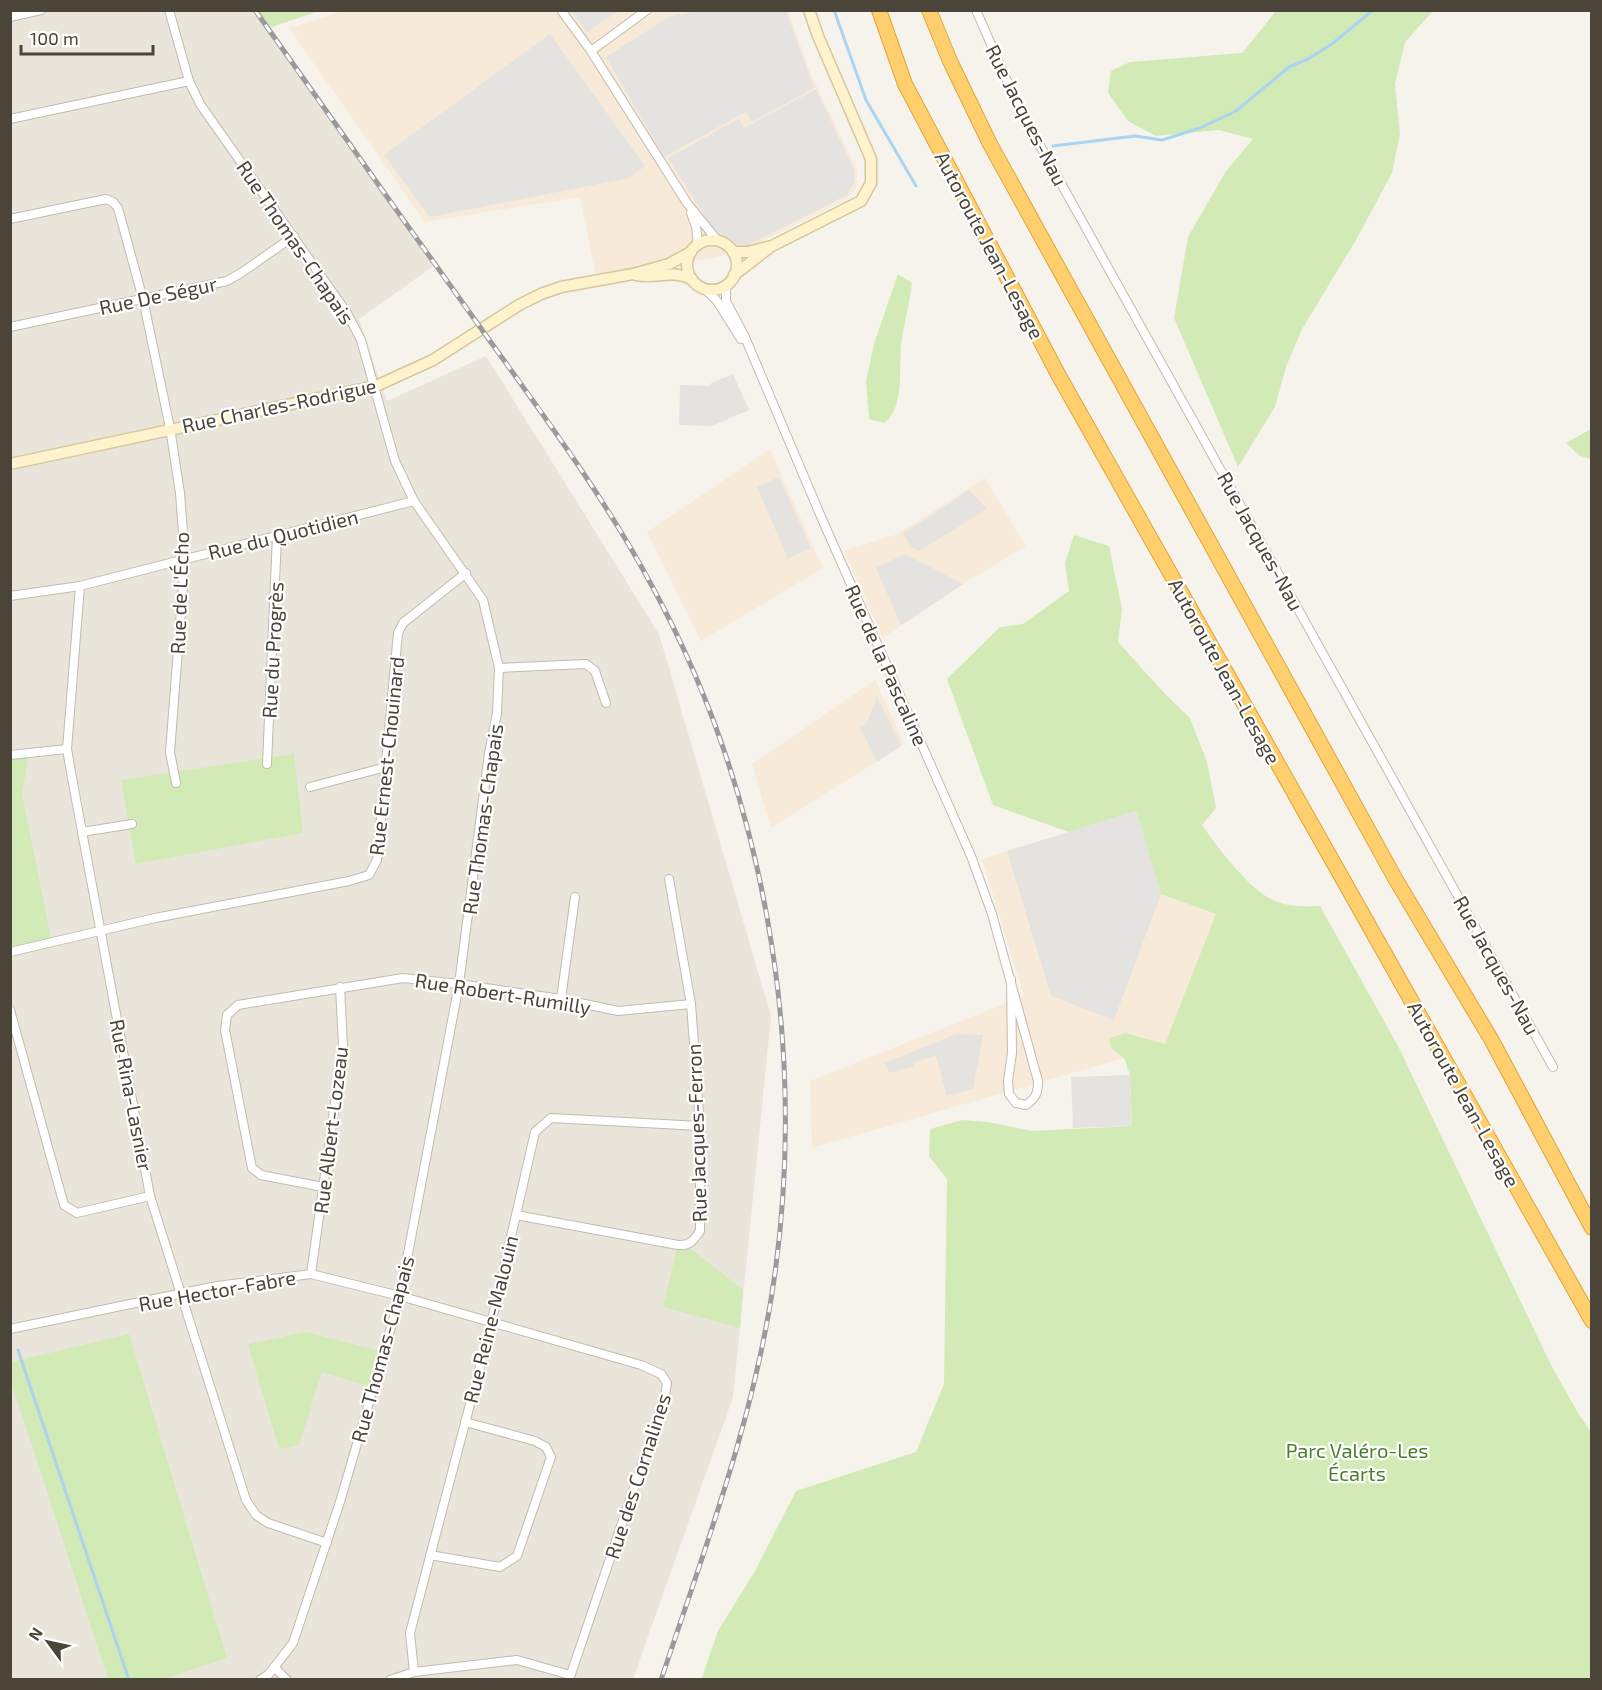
<svg xmlns="http://www.w3.org/2000/svg" width="1602" height="1690" font-family="'Exo 2',sans-serif">
<rect width="100%" height="100%" fill="#f6f3ec"/>
<path fill="#eae5da" d="M 11,11 L 257,11 L 435,265 L 359,319 L 387,401 L 486,356 L 659,634 L 771,1016 L 733,1397 L 633,1679 L 11,1680 Z"/>
<g fill="#f7ead8">
<path d="M 347,10 L 788,11 L 811,74 L 857,170 L 856,188 L 848,198 L 753,246 L 712,258 L 596,276 L 580,197 L 425,222 L 289,28 Z"/>
<path d="M 770,449 L 823,568 L 701,641 L 647,532 Z"/>
<path d="M 985,478 L 1026,546 L 963,584 L 883,638 L 844,551 L 898,534 Z"/>
<path d="M 875,680 L 904,744 L 771,828 L 752,764 Z"/>
<path d="M 1136,811 L 1161,893 L 1216,914 L 1165,1045 L 1125,1033 L 1109,1038 L 1111,1048 L 1124,1058 L 812,1148 L 810,1081 L 1024,996 L 982,859 Z"/>
</g>
<g fill="#d2eab5">
<path d="M 1277,10 L 1433,11 L 1405,42 L 1395,84 L 1400,134 L 1392,173 L 1356,240 L 1302,329 L 1286,367 L 1275,407 L 1238,467 L 1174,318 L 1188,237 L 1226,171 L 1253,139 L 1219,130 L 1156,136 L 1128,121 L 1108,93 L 1111,71 L 1130,62 L 1242,53 Z"/>
<path d="M 257,11 L 319,11 L 269,28 Z"/>
<path d="M 898,274 L 912,283 C 910,302 905,320 902,338 C 897,365 907,403 885,423 L 869,419 L 866,381 L 874,344 Z"/>
<path d="M 1591,429 L 1591,459 L 1580,456 L 1566,443 Z"/>
<path d="M 1074,535 L 1109,546 L 1122,609 L 1118,642 L 1166,695 L 1190,718 L 1207,762 L 1216,808 L 1202,825 C 1218,848 1245,884 1269,898 C 1284,907 1303,907 1320,906 L 1399,1048 L 1552,1367 L 1578,1413 L 1591,1432 L 1591,1679 L 701,1680 L 718,1631 L 755,1571 L 796,1491 L 916,1452 L 944,1384 L 947,1179 L 929,1156 L 930,1129 L 962,1120 L 988,1122 L 1032,1131 L 1132,1126 L 1130,1075 L 1124,1058 L 1111,1048 L 1109,1038 L 1125,1033 L 1165,1044 L 1216,914 L 1161,894 L 1136,811 L 1069,832 L 993,805 L 947,679 L 1000,627 L 1023,624 L 1069,591 L 1065,563 Z"/>
<path d="M 29,753 L 22,794 L 52,943 L 11,952 L 11,755 Z"/>
<path d="M 294,754 L 303,833 L 136,864 L 121,780 Z"/>
<path d="M 678,1245 L 686,1245 L 743,1290 L 740,1328 L 663,1307 Z"/>
<path d="M 306,1332 L 384,1352 L 374,1388 L 322,1372 L 299,1445 L 279,1449 L 248,1344 Z"/>
<path d="M 129,1334 L 227,1658 L 164,1679 L 108,1679 L 11,1381 L 11,1362 Z"/>
</g>
<g fill="#e5e3e0">
<path d="M 571,11 L 618,11 L 587,32 Z"/>
<path d="M 697,11 L 786,11 L 814,88 L 752,122 L 746,112 L 664,157 L 606,57 L 669,17 Z"/>
<path d="M 550,34 L 645,166 L 629,178 L 430,217 L 384,155 Z"/>
<path d="M 816,89 L 854,170 L 854,183 L 847,195 L 748,245 L 733,243 L 713,229 L 668,158 L 739,119 L 744,128 Z"/>
<path d="M 733,374 L 749,410 L 712,426 L 679,425 L 680,385 L 711,386 L 711,383 Z"/>
<path d="M 779,477 L 811,548 L 788,559 L 757,487 Z"/>
<path d="M 969,490 L 987,509 L 919,551 L 912,547 L 903,534 Z"/>
<path d="M 905,554 L 963,584 L 901,625 L 876,568 Z"/>
<path d="M 877,696 L 901,746 L 877,762 L 860,727 L 867,723 Z"/>
<path d="M 1136,811 L 1161,894 L 1114,1020 L 1051,996 L 1007,851 Z"/>
<path d="M 956,1034 L 983,1035 L 973,1089 L 947,1096 L 936,1056 L 913,1062 L 914,1066 L 889,1073 L 885,1063 Z"/>
<path d="M 1130,1075 L 1132,1126 L 1073,1128 L 1071,1077 Z"/>
</g>
<g fill="none" stroke-linecap="round" stroke-linejoin="round">
<g stroke="#a9d4f2" stroke-width="3">
<path d="M 834,10 L 866,100 L 916,186"/>
<path d="M 1053,146 L 1135,136 L 1162,140 L 1200,128 L 1236,111 L 1289,67 L 1308,59 L 1332,44 L 1373,10"/>
<path d="M 18,1350 L 129,1680"/>
</g>
<g stroke="#c2bbae" stroke-width="10">
<g id="street">
<path d="M 169,10 L 189,81 L 200,104 L 347,313 L 361,340 L 395,461 L 414,501 L 483,600 L 499,668 L 497,713 L 489,753 L 459,984 L 400,1296 L 340,1502 L 293,1643 L 269,1674 L 260,1680"/>
<path d="M 561,10 L 591,51 L 687,203 L 717,240"/>
<path d="M 976,10 L 1018,106 L 1553,1067"/>
<path d="M 10,17 L 41,10"/>
<path d="M 591,51 L 647,10"/>
<path d="M 10,119 L 189,81"/>
<path d="M 691,213 L 696,226 L 698,245"/>
<path d="M 10,219 L 106,199 L 113,202 L 118,208 L 143,299 L 170,428 L 180,493 L 185,560 L 170,752 L 176,783"/>
<path d="M 726,285 L 726,301 L 744,335 L 822,519 L 971,856 L 992,914 L 1038,1081 C 1038,1093 1036,1098 1026,1105 L 1016,1103 L 1009,1094 L 1008,1081 L 1012,1053 L 1011,979"/>
<path d="M 705,289 L 717,301 L 741,339"/>
<path d="M 10,327 L 227,281 L 241,273 L 294,236"/>
<path d="M 80,586 L 67,749 L 72,778 L 150,1196 L 246,1500 L 256,1515 L 268,1523 L 327,1543"/>
<path d="M 10,596 L 80,586 L 414,501"/>
<path d="M 499,668 L 586,664 L 595,671 L 606,703"/>
<path d="M 10,755 L 67,749"/>
<path d="M 267,764 L 277,536"/>
<path d="M 310,787 L 386,767"/>
<path d="M 82,832 L 132,824"/>
<path d="M 10,952 L 155,918 L 349,881 L 369,875 L 377,860 L 398,633 L 403,623 L 466,573"/>
<path d="M 561,999 L 575,897"/>
<path d="M 10,1010 L 64,1205 L 77,1213 L 150,1196"/>
<path d="M 323,1187 L 261,1175 L 252,1168 L 225,1030 L 227,1015 L 238,1005 L 403,978 L 459,984 L 561,999 L 618,1011 L 691,1004"/>
<path d="M 516,1215 L 678,1245 C 690,1246 694,1240 700,1231 L 700,1126 L 691,1004 L 669,879"/>
<path d="M 311,1274 L 343,1046 L 340,987"/>
<path d="M 10,1329 L 217,1286 L 311,1274 L 400,1296 L 641,1365 L 661,1374 L 667,1383 L 665,1396 L 569,1680"/>
<path d="M 430,1555 L 500,1567 L 517,1556 L 551,1457 L 546,1447 L 535,1441 L 465,1422"/>
<path d="M 274,1667 L 287,1680"/>
<path d="M 414,1672 L 410,1633 L 491,1324 L 535,1132 L 551,1118 L 700,1126"/>
<path d="M 390,1680 L 414,1672 L 517,1660 L 570,1675"/>
</g>
</g>
<g stroke="#d6c79b" stroke-width="13">
<g id="secondary">
<circle cx="712" cy="265" r="25"/>
<path d="M 733,252 L 748,252 L 772,246 L 861,201 L 871,183 L 871,159 L 818,36 L 809,10"/>
<path d="M 636,275 C 658,279 670,269 692,279"/>
<path d="M 734,275 L 769,248"/>
<path d="M 10,464 L 376,386 L 433,360 L 519,305 L 541,294 L 561,287 L 633,274 L 669,264 L 691,252"/>
</g>
</g>
<g stroke="#e0a43c" stroke-width="16">
<g id="highway">
<path d="M 879,10 L 905,84 L 1059,376 L 1592,1321"/>
<path d="M 929,10 L 950,61 L 990,144 L 1396,880 L 1491,1039 L 1592,1228"/>
</g>
</g>
<use href="#street" stroke="#fff" stroke-width="8"/>
<use href="#secondary" stroke="#fff3cd" stroke-width="10"/>
<use href="#highway" stroke="#ffcf6e" stroke-width="14"/>
<g stroke="#9a9a9a" stroke-width="5">
<path id="rail" d="M 255,10 C 333,121 411,231 490,341 C 547,420 606,500 652,586 C 764,792 807,1041 775,1273 C 756,1413 706,1545 661,1680"/>
</g>
<use href="#rail" stroke="#fff" stroke-width="3" stroke-dasharray="9" stroke-linecap="butt"/>
</g>
<g text-anchor="middle" dominant-baseline="central" stroke-width="4.5" stroke-linejoin="round" paint-order="stroke">
<g font-size="20" fill="#4b4439" stroke="#fff">
<text transform="translate(1027 115) rotate(63)">Rue Jacques-Nau</text>
<text transform="translate(296 242) rotate(56)">Rue Thomas-Chapais</text>
<text transform="translate(990 245) rotate(62)">Autoroute Jean-Lesage</text>
<text transform="translate(158 295) rotate(-12)">Rue De Ségur</text>
<text transform="translate(279 405) rotate(-12)">Rue Charles-Rodrigue</text>
<text transform="translate(283 534) rotate(-14)">Rue du Quotidien</text>
<text transform="translate(1261 541) rotate(61)">Rue Jacques-Nau</text>
<text transform="translate(179 593) rotate(-88)">Rue de L'Écho</text>
<text transform="translate(272 650) rotate(-87)">Rue du Progrès</text>
<text transform="translate(887 665) rotate(66)">Rue de la Pascaline</text>
<text transform="translate(1225 671) rotate(61)">Autoroute Jean-Lesage</text>
<text transform="translate(386 756) rotate(-84)">Rue Ernest-Chouinard</text>
<text transform="translate(482 819) rotate(-82)">Rue Thomas-Chapais</text>
<text transform="translate(1497 965) rotate(61)">Rue Jacques-Nau</text>
<text transform="translate(503 993) rotate(9)">Rue Robert-Rumilly</text>
<text transform="translate(1464 1094) rotate(61)">Autoroute Jean-Lesage</text>
<text transform="translate(132 1095) rotate(79)">Rue Rina-Lasnier</text>
<text transform="translate(330 1130) rotate(-83)">Rue Albert-Lozeau</text>
<text transform="translate(696 1133) rotate(-92)">Rue Jacques-Ferron</text>
<text transform="translate(217 1290) rotate(-10)">Rue Hector-Fabre</text>
<text transform="translate(490 1319) rotate(-76)">Rue Reine-Malouin</text>
<text transform="translate(382 1349) rotate(-75)">Rue Thomas-Chapais</text>
<text transform="translate(637 1476) rotate(-72)">Rue des Cornalines</text>
</g>
<g font-size="20" fill="#4a7f2a" stroke="#fff">
<text x="1357" y="1450">Parc Valéro-Les<tspan x="1357" dy="23">Écarts</tspan></text>
</g>
</g>
<rect width="1602" height="1690" fill="none" stroke="#4b4439" stroke-width="24"/>
<g transform="translate(48 1642) rotate(303)" stroke="#ffffff" stroke-width="4.5" paint-order="stroke">
<path d="M0-4.5L10 22L0 15L-10 22Z" fill="#4b4439"/>
<text y="-9" font-size="16" font-weight="bold" text-anchor="middle" fill="#4b4439">N</text>
</g>
<path d="M21 45v9h132v-9" fill="none" stroke="#4b4439" stroke-width="3"/>
<text x="30" y="45" font-size="18" fill="#4b4439" stroke="#ffffff" stroke-width="4.5" paint-order="stroke">100 m</text>
</svg>
